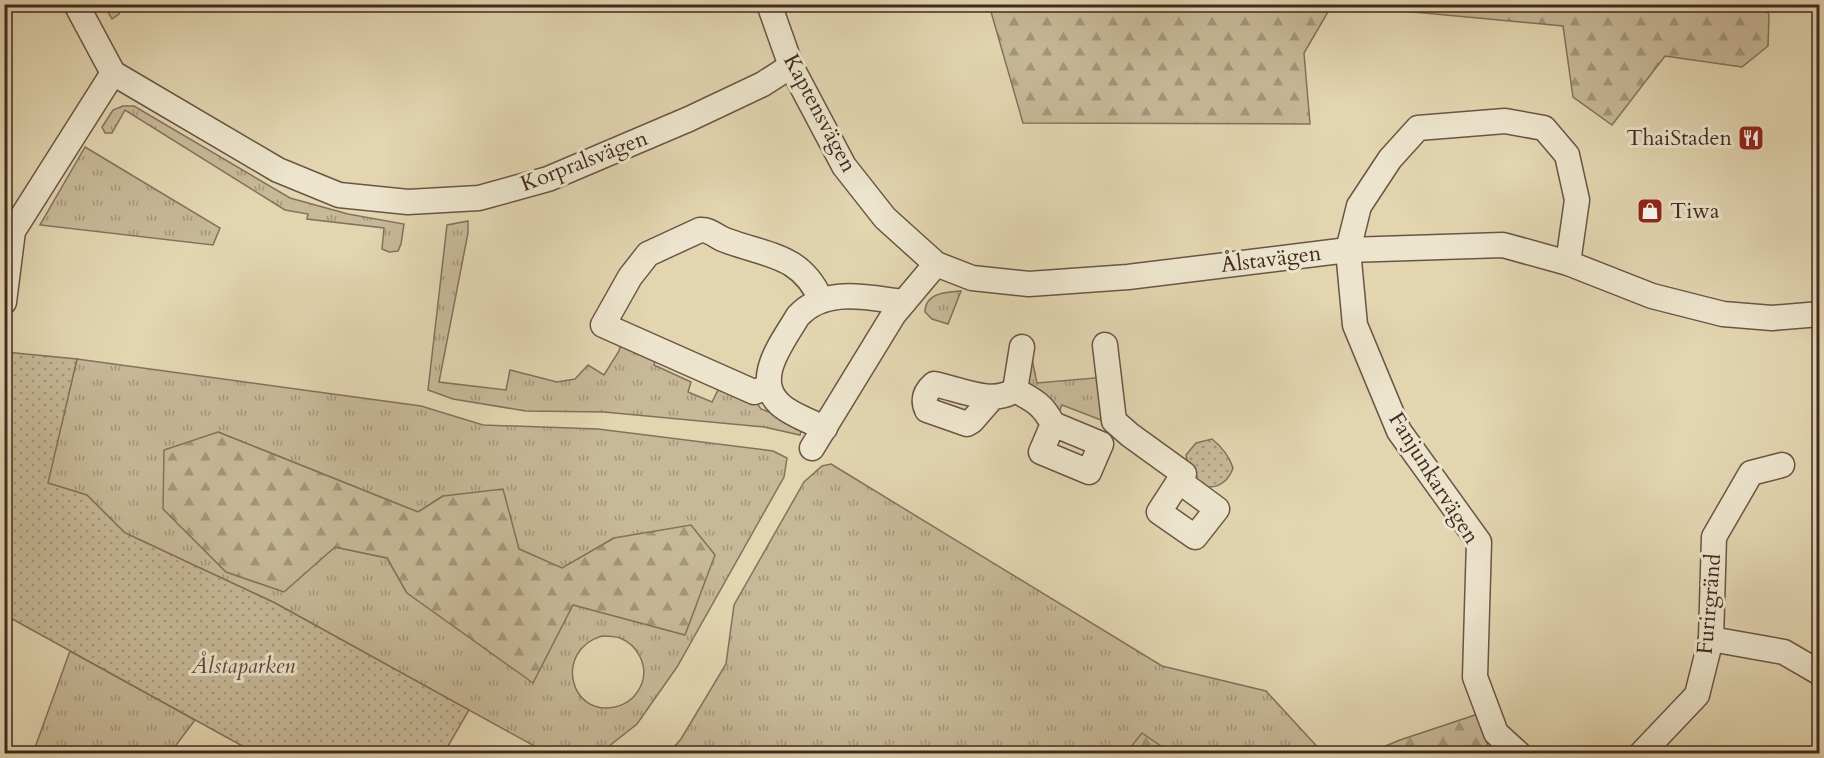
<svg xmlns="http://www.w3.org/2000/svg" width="1824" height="758" font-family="Cardo,serif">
<defs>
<pattern id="grass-tufts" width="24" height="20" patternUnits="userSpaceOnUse" patternTransform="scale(1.5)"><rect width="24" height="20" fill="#c7b898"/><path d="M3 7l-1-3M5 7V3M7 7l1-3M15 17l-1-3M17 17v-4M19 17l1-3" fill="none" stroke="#a3967c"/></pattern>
<pattern id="forest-firs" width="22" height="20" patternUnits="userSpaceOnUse" patternTransform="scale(1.5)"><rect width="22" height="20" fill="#c7b898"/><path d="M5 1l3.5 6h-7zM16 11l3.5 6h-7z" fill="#a3967c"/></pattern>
<pattern id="park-dots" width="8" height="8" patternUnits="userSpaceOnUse" patternTransform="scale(1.5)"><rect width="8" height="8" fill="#c7b898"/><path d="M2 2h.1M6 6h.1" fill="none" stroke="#a3967c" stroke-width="1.8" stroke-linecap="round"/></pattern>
</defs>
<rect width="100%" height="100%" fill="#e2d5b0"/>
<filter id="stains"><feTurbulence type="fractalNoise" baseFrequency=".00333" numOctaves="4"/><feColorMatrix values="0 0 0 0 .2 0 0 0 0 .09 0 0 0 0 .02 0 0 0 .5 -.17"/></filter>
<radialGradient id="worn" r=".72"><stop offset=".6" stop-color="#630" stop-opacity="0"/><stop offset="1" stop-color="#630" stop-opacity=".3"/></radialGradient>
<g fill="url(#grass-tufts)" stroke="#84715c" stroke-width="1.5" fill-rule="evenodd">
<path d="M 104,5 L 123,5 L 119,14 L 112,19 Z"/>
<path d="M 123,106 L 134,106 L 290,198 L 348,214 L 404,224 L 401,244 L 398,251 L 389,252 L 382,249 L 384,228 L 307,219 L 308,214 L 285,210 L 125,110 L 112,133 L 105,133 L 102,127 L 113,110 Z"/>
<path d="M 85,147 L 220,228 L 213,245 L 40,225 Z"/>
<path d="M 468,221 L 468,233 L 439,382 L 506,390 L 510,370 L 557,382 L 575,379 L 588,365 L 604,375 L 619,351 L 621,343 L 656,356 L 654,365 L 691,382 L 688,392 L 712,402 L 721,384 L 752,396 L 761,409 L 803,424 L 800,435 L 764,427 L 604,412 L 526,411 L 453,399 L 428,390 L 447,225 Z"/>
<path d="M 961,291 L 948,324 L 932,319 L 925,312 C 925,293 946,292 961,291 Z"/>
<path d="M 1027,358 L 1032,359 L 1037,383 L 1106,377 L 1106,422 L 1062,405 L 1057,416 L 1021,390 Z"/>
<path d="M 77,359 L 421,406 L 483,425 L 598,429 L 773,451 L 787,458 L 784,477 L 677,667 L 637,724 L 599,754 L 547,753 L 275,603 L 125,533 L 86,495 L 47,483 ZM 218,432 L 418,512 L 443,496 L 519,549 L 562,569 L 614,538 L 573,605 L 407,593 L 387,558 L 335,547 ZM 602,636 C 608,636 614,636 620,638 C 638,645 648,666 642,683 C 637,696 628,704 615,707 C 569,717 554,650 602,636 Z"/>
<path d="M 831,464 L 1162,666 L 1266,691 L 1323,753 L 1171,753 L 1142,734 L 1126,754 L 668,754 L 681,739 L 726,664 L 734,605 L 804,482 L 822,466 Z"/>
<path d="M 70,651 L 195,720 L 170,753 L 33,753 Z"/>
</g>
<g fill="url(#forest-firs)" stroke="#84715c" stroke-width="1.5">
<path d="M 989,5 L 989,4 L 1332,5 L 1304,53 L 1310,124 L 1023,123 Z"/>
<path d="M 1338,5 L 1764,5 L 1769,15 L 1768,46 L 1742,67 L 1665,56 L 1612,125 L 1573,97 L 1563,26 Z"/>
<path d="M 218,432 L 418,512 L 443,496 L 503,489 L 519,549 L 562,568 L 614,538 L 691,525 L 715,555 L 685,635 L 573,605 L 533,683 L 407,593 L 387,558 L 335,547 L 284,592 L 226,572 L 163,509 L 164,450 Z"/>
<path d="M 1478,714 L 1490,753 L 1366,754 L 1400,740 Z"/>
<path d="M 1142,733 L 1171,753 L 1126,753 Z"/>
</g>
<g fill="url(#park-dots)" stroke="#84715c" stroke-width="1.5">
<path d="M 5,352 L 77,359 L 48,483 L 87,495 L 125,533 L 275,603 L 469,710 L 444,753 L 255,753 L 5,615 Z"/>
<path d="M 1212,439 C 1222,447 1229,455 1233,468 C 1225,492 1198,494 1189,469 C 1187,465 1187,459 1186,455 L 1196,443 Z"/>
</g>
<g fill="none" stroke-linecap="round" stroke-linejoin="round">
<g stroke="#6a5545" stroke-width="27">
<g id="street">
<path d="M 76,4 L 113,73 L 278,170 L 339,195 L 408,202 L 479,198 L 548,179 L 689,119 L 763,84 L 791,66"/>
<path d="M 769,4 L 791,66 L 844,166 L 885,218 L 936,264 L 972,278 L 1029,284 L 1128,277 L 1348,250 L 1503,245 L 1568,263 L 1652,296 L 1723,314 L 1772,318 L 1820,314"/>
<path d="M 4,302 L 13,231 L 113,73"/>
<path d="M 1105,345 L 1114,421 L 1130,435 L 1184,474 L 1179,481 L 1217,509 L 1195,537 L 1159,512 L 1179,481"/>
<path d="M 1022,347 L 1015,390 C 1035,401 1042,404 1053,424 L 1101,444 L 1089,472 L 1041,452 L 1053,424"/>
<path d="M 769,387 L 754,392 L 603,325 L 630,277 L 648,254 L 700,230 C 710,229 716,237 725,240 C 767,256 801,254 821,300"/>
<path d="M 992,398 L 972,421 L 967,424 L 927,410 C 922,399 926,391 934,384 C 959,389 993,406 1015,390"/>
<path d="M 825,428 C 811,422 795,416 783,407 C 750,381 783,342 798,316 C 826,286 868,298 904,302"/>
<path d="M 812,448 L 894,314 L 936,264"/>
<path d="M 1711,639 L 1784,652 L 1820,673"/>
<path d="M 1519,754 L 1496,733 L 1475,677 L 1479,542 L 1399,431 L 1355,325 L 1348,250 L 1359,206 L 1390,159 L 1418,128 L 1505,121 L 1544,128 L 1567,155 L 1577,200 L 1568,263"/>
<path d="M 1641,754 L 1697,695 L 1711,639 L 1714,537 L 1751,473 L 1782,465"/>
</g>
</g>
<use href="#street" stroke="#ece4cc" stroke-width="24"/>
</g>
<defs>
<g id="restaurant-square" transform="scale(1.35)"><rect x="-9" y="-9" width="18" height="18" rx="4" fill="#8f2418" stroke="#ece4cc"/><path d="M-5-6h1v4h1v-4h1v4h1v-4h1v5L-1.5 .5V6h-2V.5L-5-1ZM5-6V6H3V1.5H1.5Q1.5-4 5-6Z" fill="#fff"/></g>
<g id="shop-square" transform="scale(1.35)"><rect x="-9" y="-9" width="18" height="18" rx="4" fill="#8f2418" stroke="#ece4cc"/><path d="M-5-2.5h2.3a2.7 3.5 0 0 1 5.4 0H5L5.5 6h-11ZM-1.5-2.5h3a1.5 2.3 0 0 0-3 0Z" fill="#fff"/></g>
</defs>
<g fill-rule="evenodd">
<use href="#restaurant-square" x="1751" y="138"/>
<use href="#shop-square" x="1650" y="211"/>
</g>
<g text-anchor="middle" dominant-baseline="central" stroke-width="6" stroke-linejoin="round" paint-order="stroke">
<g font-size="22" fill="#422a21" stroke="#ece4cc">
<text transform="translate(820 113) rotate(62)">Kaptensvägen</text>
<text transform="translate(584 161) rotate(-21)">Korpralsvägen</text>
<text transform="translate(1271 259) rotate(-7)">Ålstavägen</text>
<text transform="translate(1434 478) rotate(58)">Fanjunkarvägen</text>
<text transform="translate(1709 604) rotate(-85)">Furirgränd</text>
</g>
<g font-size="22" fill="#422a21" stroke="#ece4cc" text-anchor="end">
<text x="1732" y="138">ThaiStaden</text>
<text x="1670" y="211" text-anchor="start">Tiwa</text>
</g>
<g font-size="22" font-style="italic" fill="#5d4639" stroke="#ece4cc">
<text x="243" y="666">Ålstaparken</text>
</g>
</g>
<rect width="1824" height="758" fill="none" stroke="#e2d5b0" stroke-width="24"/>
<rect x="6" y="6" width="1812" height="746" fill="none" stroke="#422a21" stroke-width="3"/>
<rect x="12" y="12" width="1800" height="734" fill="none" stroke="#422a21" stroke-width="1.5"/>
<rect width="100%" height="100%" filter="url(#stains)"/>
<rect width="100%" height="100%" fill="url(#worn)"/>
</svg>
